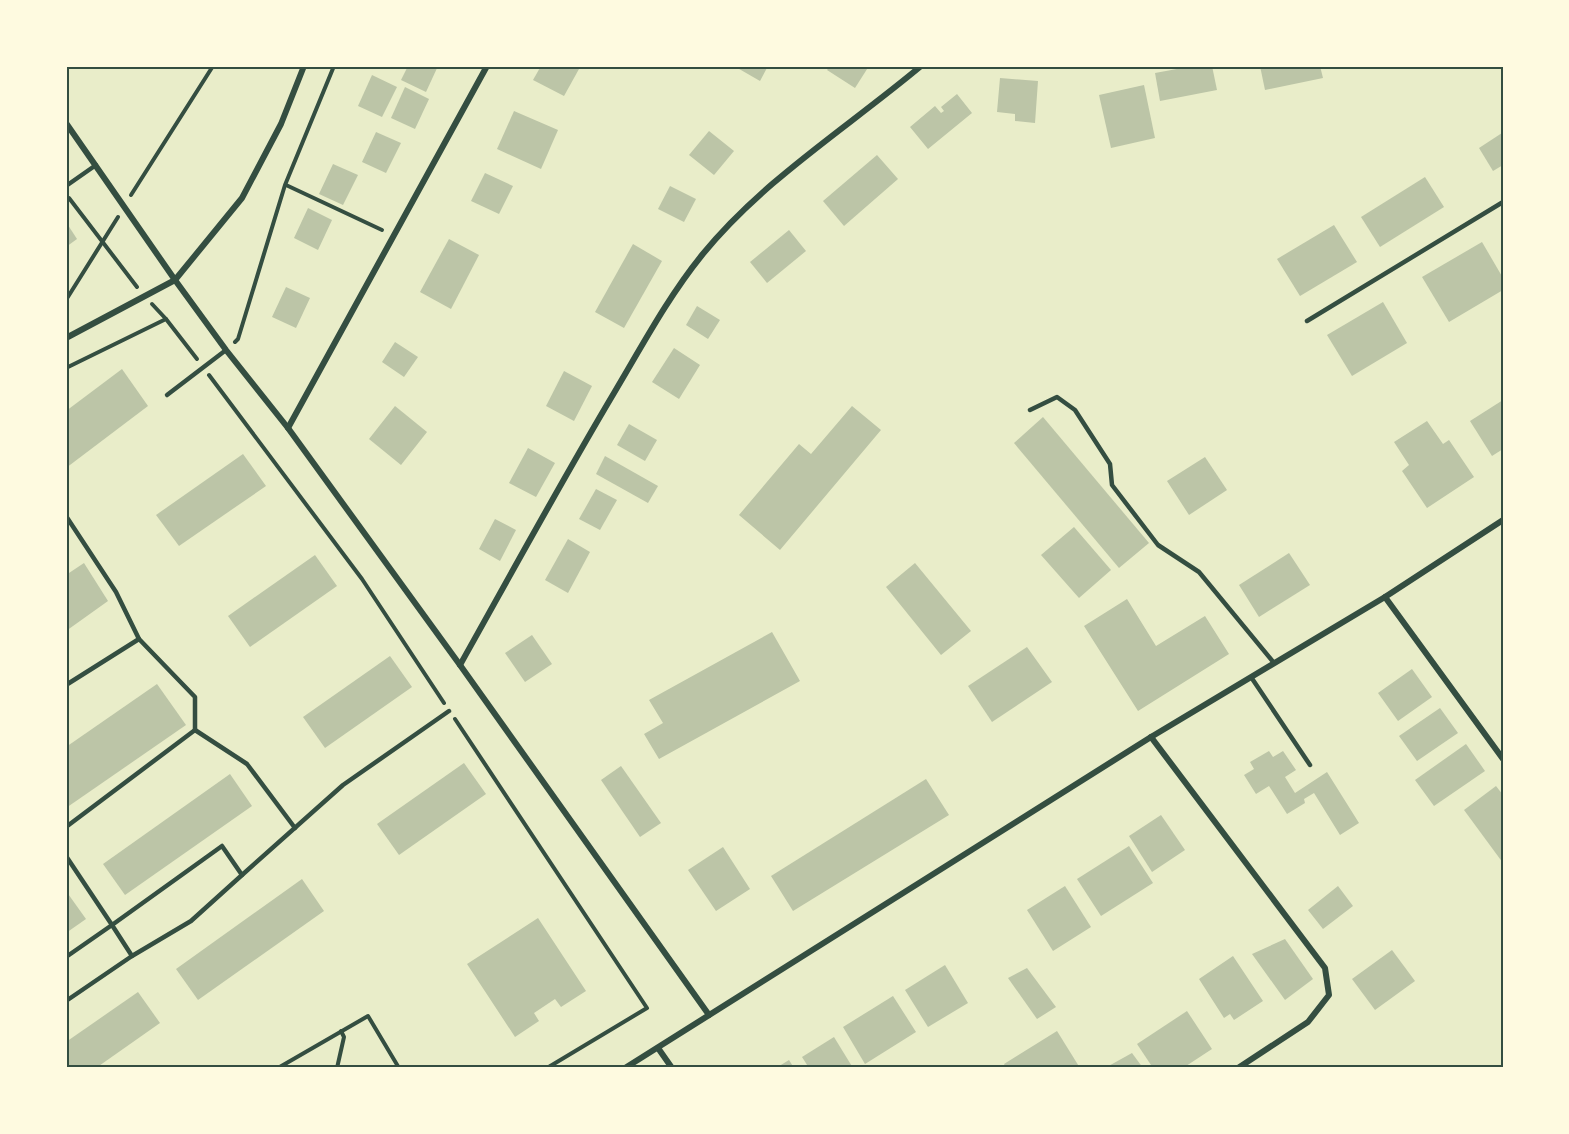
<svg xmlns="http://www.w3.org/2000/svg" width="1569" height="1134" font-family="Lato,sans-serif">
<rect width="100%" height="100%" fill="#e9edc9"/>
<g fill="#bcc5a7">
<path d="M 408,66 L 438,66 L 426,92 L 401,80 Z"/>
<path d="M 541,66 L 573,66 L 579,69 L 564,96 L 533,80 Z"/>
<path d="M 734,66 L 768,66 L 760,81 Z"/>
<path d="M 830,66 L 869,66 L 855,88 L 827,70 Z"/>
<path d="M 1193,66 L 1212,66 L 1217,90 L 1160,101 L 1155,73 Z"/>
<path d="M 1260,66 L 1320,66 L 1323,78 L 1265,90 Z"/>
<path d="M 372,75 L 397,87 L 382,117 L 358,106 Z"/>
<path d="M 1000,78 L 1038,81 L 1035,123 L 1015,121 L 1015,114 L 997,112 Z"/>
<path d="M 1144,85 L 1155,138 L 1111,148 L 1099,95 Z"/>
<path d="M 405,87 L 429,99 L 415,129 L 391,118 Z"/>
<path d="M 957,94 L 972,113 L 928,149 L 910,127 L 935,106 L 941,113 L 944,111 L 941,107 Z"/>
<path d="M 514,111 L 558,130 L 541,169 L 497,149 Z"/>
<path d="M 709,131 L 734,151 L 714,175 L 689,155 Z"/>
<path d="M 376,132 L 401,143 L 386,173 L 362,162 Z"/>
<path d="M 1502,133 L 1503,165 L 1493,171 L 1479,148 Z"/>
<path d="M 877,155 L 898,179 L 844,226 L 823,201 Z"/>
<path d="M 333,164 L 358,175 L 343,205 L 319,194 Z"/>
<path d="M 485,173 L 513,186 L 499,214 L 471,201 Z"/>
<path d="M 1425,177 L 1444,207 L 1380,247 L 1361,217 Z"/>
<path d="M 670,186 L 696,199 L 684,222 L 658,209 Z"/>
<path d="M 308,208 L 332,220 L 318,250 L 294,238 Z"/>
<path d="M 66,222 L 77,239 L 66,247 Z"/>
<path d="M 1334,225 L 1357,262 L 1300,296 L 1277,259 Z"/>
<path d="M 789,230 L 806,251 L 767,283 L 750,262 Z"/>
<path d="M 449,239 L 479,255 L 451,309 L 420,292 Z"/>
<path d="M 1482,242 L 1503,278 L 1503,290 L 1449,322 L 1422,277 Z"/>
<path d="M 633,244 L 662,261 L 624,328 L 595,312 Z"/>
<path d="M 286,287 L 310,298 L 296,328 L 272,317 Z"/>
<path d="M 1383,302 L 1407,343 L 1352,376 L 1327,335 Z"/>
<path d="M 697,306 L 720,320 L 708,339 L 686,325 Z"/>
<path d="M 395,342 L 418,357 L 404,377 L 382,362 Z"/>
<path d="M 674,348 L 700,365 L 679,399 L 652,382 Z"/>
<path d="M 122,369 L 148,406 L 66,468 L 66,411 Z"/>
<path d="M 564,371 L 592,386 L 574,421 L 546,406 Z"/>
<path d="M 1503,400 L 1503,449 L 1492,456 L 1470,421 Z"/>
<path d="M 395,406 L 427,432 L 401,465 L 369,439 Z"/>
<path d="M 852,406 L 881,430 L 780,550 L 739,515 L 799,444 L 811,454 Z"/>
<path d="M 1043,417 L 1149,543 L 1119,568 L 1014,443 Z"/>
<path d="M 1427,421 L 1443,444 L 1449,440 L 1474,477 L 1427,508 L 1402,471 L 1409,465 L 1394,442 Z"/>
<path d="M 629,424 L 657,440 L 645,461 L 617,445 Z"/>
<path d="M 528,448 L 555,463 L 536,497 L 509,483 Z"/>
<path d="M 243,454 L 266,486 L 179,546 L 156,515 Z"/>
<path d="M 605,456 L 658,486 L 648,503 L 596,474 Z"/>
<path d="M 1205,457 L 1227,490 L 1189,515 L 1167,481 Z"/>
<path d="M 596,489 L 617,500 L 600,530 L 579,519 Z"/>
<path d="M 495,519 L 516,530 L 500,561 L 479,549 Z"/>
<path d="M 1074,527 L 1111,570 L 1079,598 L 1041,555 Z"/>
<path d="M 568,539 L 590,552 L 568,593 L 545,580 Z"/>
<path d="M 1289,553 L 1310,585 L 1259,617 L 1239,585 Z"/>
<path d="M 315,555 L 337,586 L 250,647 L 228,616 Z"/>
<path d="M 84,563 L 108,601 L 66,631 L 66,575 Z"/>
<path d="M 915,563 L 971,631 L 941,655 L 886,587 Z"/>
<path d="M 1127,599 L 1156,646 L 1205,616 L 1229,654 L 1138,711 L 1084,626 Z"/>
<path d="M 772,632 L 800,681 L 659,759 L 644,734 L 663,723 L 649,700 Z"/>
<path d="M 532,635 L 552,664 L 525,682 L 505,653 Z"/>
<path d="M 1027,647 L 1052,682 L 992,722 L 968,686 Z"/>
<path d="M 390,656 L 412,687 L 325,748 L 303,717 Z"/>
<path d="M 1412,669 L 1432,697 L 1398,721 L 1378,693 Z"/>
<path d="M 157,684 L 186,725 L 66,808 L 66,747 Z"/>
<path d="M 1440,708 L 1458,733 L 1417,761 L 1399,736 Z"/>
<path d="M 1466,744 L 1485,771 L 1434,806 L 1415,780 Z"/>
<path d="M 1269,751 L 1273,757 L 1283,751 L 1296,770 L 1285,777 L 1295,793 L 1327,772 L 1359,823 L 1340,835 L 1314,793 L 1304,799 L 1305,803 L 1287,814 L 1269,786 L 1256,794 L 1244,775 L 1254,769 L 1250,762 Z"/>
<path d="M 464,763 L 486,794 L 399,855 L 377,824 Z"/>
<path d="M 621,766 L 661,823 L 640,837 L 601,780 Z"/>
<path d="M 230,774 L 252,806 L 125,895 L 103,864 Z"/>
<path d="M 926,779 L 949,815 L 793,911 L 771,876 Z"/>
<path d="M 1496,786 L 1503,795 L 1503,863 L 1464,810 Z"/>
<path d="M 1161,815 L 1185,850 L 1152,872 L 1129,836 Z"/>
<path d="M 1129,846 L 1153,883 L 1101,916 L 1077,879 Z"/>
<path d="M 723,847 L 750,889 L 716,911 L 688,870 Z"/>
<path d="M 302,879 L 324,911 L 198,1000 L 176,969 Z"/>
<path d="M 1065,886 L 1091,927 L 1053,951 L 1027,910 Z"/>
<path d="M 1338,886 L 1353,906 L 1323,929 L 1308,910 Z"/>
<path d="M 66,891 L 86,919 L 66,933 Z"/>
<path d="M 538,918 L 586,991 L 561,1007 L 555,999 L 534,1013 L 539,1021 L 515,1037 L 467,964 Z"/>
<path d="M 1285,939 L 1313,979 L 1285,1000 L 1252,954 Z"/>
<path d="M 1392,950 L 1415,981 L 1375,1010 L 1352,979 Z"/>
<path d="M 1233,956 L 1263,1001 L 1234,1020 L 1230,1014 L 1224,1018 L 1199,979 Z"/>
<path d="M 945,965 L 968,1003 L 928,1027 L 905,990 Z"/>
<path d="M 1027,968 L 1056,1007 L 1037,1019 L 1008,978 Z"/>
<path d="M 138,992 L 160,1023 L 96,1068 L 66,1068 L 66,1042 Z"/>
<path d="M 893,996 L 916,1032 L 865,1064 L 843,1027 Z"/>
<path d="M 1187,1011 L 1212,1049 L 1183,1068 L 1153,1068 L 1137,1044 Z"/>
<path d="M 1057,1031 L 1080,1068 L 1006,1068 L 1004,1064 Z"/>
<path d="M 834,1037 L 853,1068 L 809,1068 L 802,1057 Z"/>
<path d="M 1132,1053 L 1143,1068 L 1105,1068 Z"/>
<path d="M 789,1060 L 794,1068 L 776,1068 Z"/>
</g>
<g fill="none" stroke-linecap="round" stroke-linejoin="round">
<g stroke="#344e41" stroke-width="4">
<path d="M 286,185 L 382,230"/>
<path d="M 131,195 L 213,66"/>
<path d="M 69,198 L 137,287"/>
<path d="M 66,300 L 118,217"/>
<path d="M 152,304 L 166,319"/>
<path d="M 235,342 L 238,339 L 285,185 L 334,66"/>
<path d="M 66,368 L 166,319 L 197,359"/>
<path d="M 209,375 L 362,579 L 444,703"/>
<path d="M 455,719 L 647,1008 L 547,1068"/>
<path d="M 278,1068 L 368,1016 L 399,1068"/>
<path d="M 337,1068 L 344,1037 L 341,1031"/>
</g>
<g stroke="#344e41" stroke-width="4.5">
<path d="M 66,186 L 96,165"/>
<path d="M 1307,321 L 1503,202"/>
<path d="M 167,395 L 226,350"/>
<path d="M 1030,410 L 1057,397 L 1075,410 L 1110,464 L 1112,485 L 1158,545 L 1199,572 L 1274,663"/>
<path d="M 66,516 L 116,592 L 139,639 L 195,697 L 195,730"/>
<path d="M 1251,677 L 1310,765"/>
<path d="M 66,685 L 139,639"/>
<path d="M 66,827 L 195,730 L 247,764 L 295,828"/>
<path d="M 66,856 L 112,925 L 222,846 L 242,875 L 343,785 L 449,711"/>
<path d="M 132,956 L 191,921 L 242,875"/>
<path d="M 66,957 L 112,925 L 132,956 L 66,1001"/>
</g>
<g stroke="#344e41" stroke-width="6">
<path d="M 66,123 L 175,280 L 226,350 L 288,428 L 460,665 L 709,1015"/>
<path d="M 66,338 L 175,280 L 242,198 L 281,124 L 304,66"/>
<path d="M 288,428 L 487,66"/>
<path d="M 1385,597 L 1503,759"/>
<path d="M 460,665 C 511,574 561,482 614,393 C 642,346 668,297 702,255 C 763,180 847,128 921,66"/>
<path d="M 1151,737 L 1325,968 L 1329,995 L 1308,1022 L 1238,1068"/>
<path d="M 658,1048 L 672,1068"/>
<path d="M 625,1068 L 1151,737 L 1385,597 L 1503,520"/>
</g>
</g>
<rect width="1569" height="1134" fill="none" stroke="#fefae0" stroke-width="135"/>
<rect x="68" y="68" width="1434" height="998" fill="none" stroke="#344e41" stroke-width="2"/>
</svg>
